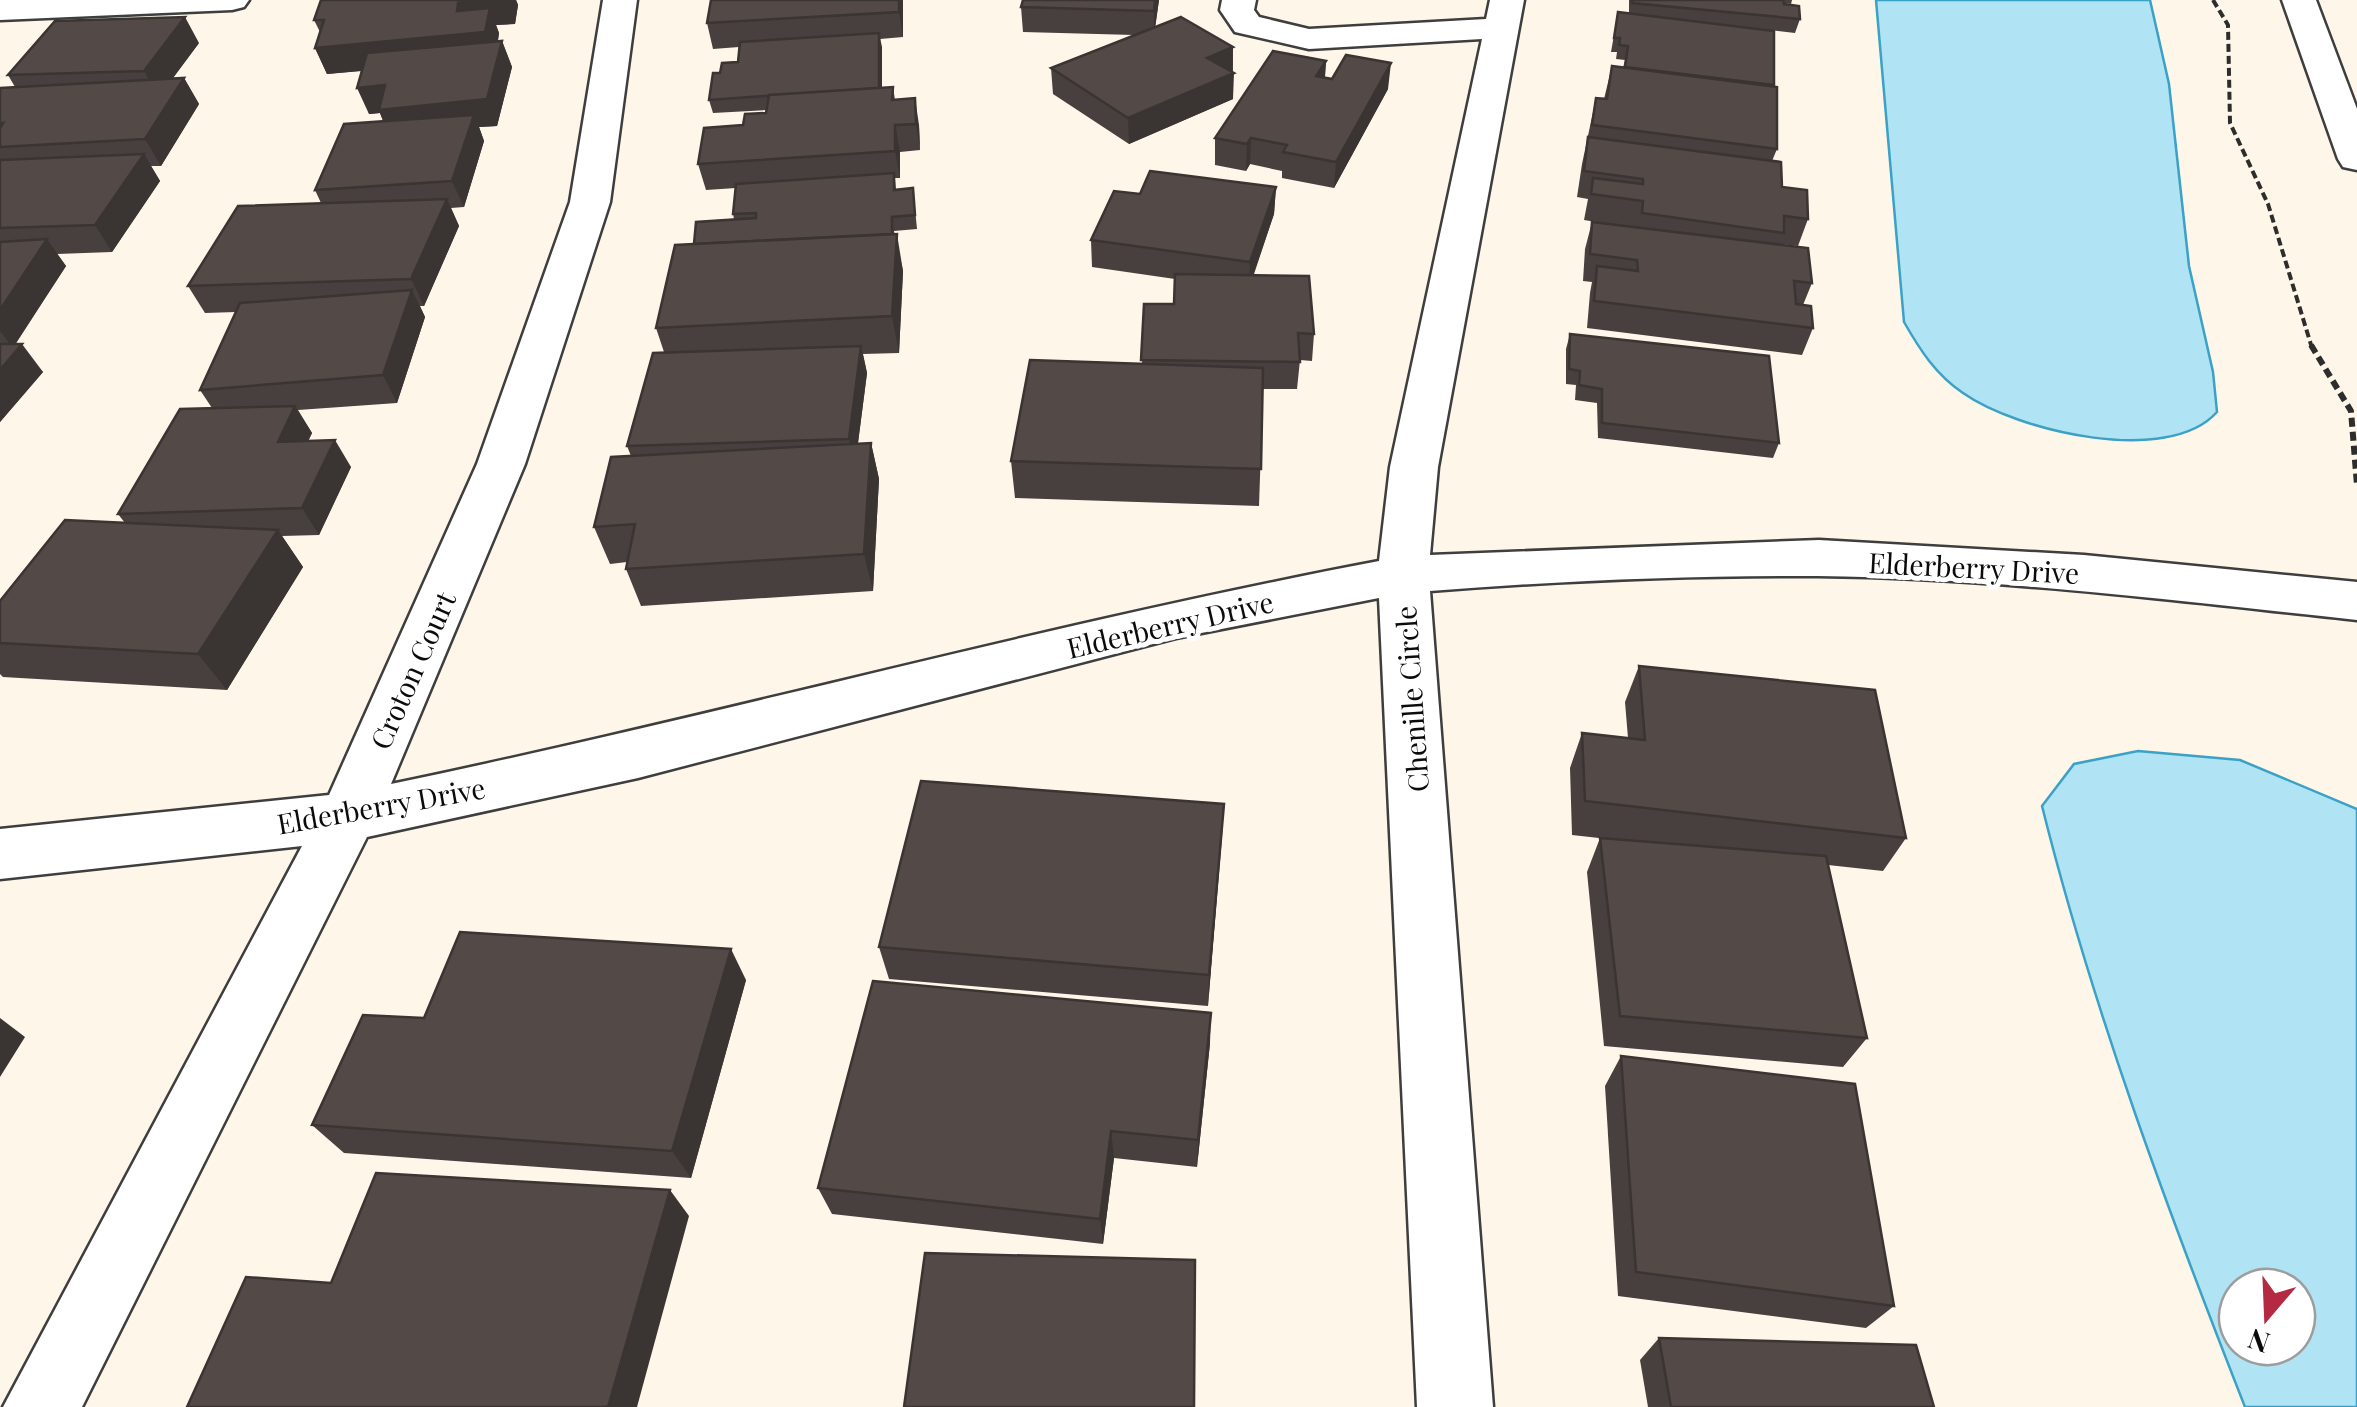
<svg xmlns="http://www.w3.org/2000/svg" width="2357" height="1407" font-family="'Playfair Display',serif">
<rect width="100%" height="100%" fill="#fef7e9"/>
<g fill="#b0e3f3" stroke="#3ba1c6" stroke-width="2.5" fill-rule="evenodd">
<path d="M 1876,0 L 2150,0 L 2169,84 L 2189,266 L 2213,372 L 2217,412 C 2168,467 2017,431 1963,393 C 1936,375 1920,350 1904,322 Z"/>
<path d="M 2138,751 L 2240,760 L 2357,809 L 2357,1407 L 2245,1407 C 2168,1211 2093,1010 2042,806 L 2074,764 ZM 2297,1287 L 2297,1347 L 2237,1347 L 2237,1287 Z"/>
</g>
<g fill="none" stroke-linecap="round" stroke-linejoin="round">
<g stroke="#3e3e3e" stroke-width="5">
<g id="street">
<path d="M 0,0 L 249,0 L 244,7 L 232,10 L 0,20 Z"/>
<path d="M 603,0 L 637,0 L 610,202 L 525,464 L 391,784 C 722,715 1047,624 1379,561 L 1390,467 L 1482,39 L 1309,49 L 1235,32 L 1220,10 L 1222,0 L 1256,0 L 1254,10 L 1259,17 L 1309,29 L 1486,19 L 1490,0 L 1524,0 L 1438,467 L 1430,555 L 1819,540 L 2084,555 L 2357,582 L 2357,620 C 2178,601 1998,578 1818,576 C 1689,575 1558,581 1430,591 L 1493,1407 L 1417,1407 L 1379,598 L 1176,638 L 638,778 L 367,837 L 82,1407 L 3,1407 L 302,846 L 0,879 L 0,829 L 329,795 L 477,464 L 570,202 Z"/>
<path d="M 2282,0 L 2316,0 L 2357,109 L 2357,170 L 2343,167 L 2338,159 Z"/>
</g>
</g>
<path stroke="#2d2d2d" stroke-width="4" stroke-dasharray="8 4" stroke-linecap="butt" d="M 2213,0 L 2228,25 L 2230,123 L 2268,204 L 2312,348"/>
<path stroke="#2d2d2d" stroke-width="6" stroke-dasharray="9 5" stroke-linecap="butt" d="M 2311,345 L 2351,411 L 2357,485"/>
<use href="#street" fill="#fff" fill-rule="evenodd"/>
</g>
<g fill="#47403e">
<path d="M 321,0 L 516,0 L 518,5 L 515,24 L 496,25 L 499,33 L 498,41 L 502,41 L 512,67 L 497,126 L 479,127 L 484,141 L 464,207 L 451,208 L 459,226 L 424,306 L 420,306 L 425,317 L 397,403 L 298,410 L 312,433 L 308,441 L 351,467 L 319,535 L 282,536 L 303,567 L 227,690 L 3,677 L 0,674 L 0,601 L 125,523 L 118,514 L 212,408 L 200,390 L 236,312 L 205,313 L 188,286 L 321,203 L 315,190 L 383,121 L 380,113 L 369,114 L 362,71 L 327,74 L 315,48 L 320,32 L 314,20 Z"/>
<path d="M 903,0 L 903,37 L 880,39 L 882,88 L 893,87 L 895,100 L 919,125 L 920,150 L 900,152 L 900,178 L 895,178 L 896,189 L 913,188 L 917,229 L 894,231 L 903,271 L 899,353 L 863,354 L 867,373 L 858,443 L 871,443 L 879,479 L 873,591 L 641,606 L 626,569 L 627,562 L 610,564 L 594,527 L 631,456 L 627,446 L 664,352 L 656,328 L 694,244 L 734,219 L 733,214 L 736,188 L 706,190 L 698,164 L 743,125 L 766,113 L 767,110 L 713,113 L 709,100 L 720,73 L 738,62 L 739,47 L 713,49 L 707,23 Z"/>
<path d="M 1159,0 L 1155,27 L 1233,47 L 1233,99 L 1129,144 L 1053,94 L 1051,68 L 1134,35 L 1023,32 L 1021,7 Z"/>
<path d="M 1629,0 L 1792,0 L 1791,4 L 1784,3 L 1800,19 L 1795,33 L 1770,30 L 1774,85 L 1777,149 L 1772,161 L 1782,187 L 1808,219 L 1798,246 L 1780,244 L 1812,283 L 1803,305 L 1813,328 L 1802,355 L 1587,328 L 1590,293 L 1592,282 L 1583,281 L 1585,249 L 1592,222 L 1621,226 L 1584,220 L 1588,199 L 1577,197 L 1582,164 L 1596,98 L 1604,99 L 1612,66 L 1623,68 L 1625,60 L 1616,59 L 1617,52 L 1611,52 L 1618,12 L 1629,14 Z"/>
<path d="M 199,43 L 172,79 L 184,78 L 199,104 L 161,166 L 151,166 L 160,181 L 112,252 L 57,254 L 66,266 L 15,344 L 43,372 L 0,422 L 0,88 L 15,87 L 8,75 Z"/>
<path d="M 1326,61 L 1325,78 L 1388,89 L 1334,188 L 1282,178 L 1282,171 L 1250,164 L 1246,171 L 1215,165 L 1215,138 Z"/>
<path d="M 1276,187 L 1274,214 L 1253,275 L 1314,334 L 1312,361 L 1300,360 L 1297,389 L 1263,389 L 1259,506 L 1015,498 L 1011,461 L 1142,364 L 1144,304 L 1174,304 L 1175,279 L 1092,267 L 1091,240 L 1140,194 Z"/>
<path d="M 1570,334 L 1779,443 L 1773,458 L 1598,438 L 1597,403 L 1575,400 L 1576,385 L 1566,384 L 1566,349 Z"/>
<path d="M 1639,666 L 1906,838 L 1883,871 L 1828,865 L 1867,1038 L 1843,1067 L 1604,1046 L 1587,872 L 1600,838 L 1608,839 L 1572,835 L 1570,768 L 1582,733 L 1628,738 L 1625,702 Z"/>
<path d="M 1224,804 L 1208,1006 L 889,979 L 879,947 Z"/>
<path d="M 746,980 L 691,1178 L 344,1153 L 312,1125 L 424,1018 Z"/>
<path d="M 1210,1043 L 1197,1167 L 1114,1158 L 1103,1244 L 832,1214 L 818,1188 Z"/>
<path d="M 1621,1056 L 1894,1306 L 1866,1328 L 1618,1296 L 1605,1086 Z"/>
<path d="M 1659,1338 L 1934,1407 L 1648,1407 L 1640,1360 Z"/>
</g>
<g fill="#3a3432">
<path d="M 488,0 L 516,0 L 518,5 L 515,24 L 496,25 L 499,33 L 495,58 L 327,74 L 315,48 L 457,11 L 458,3 Z"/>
<path d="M 899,0 L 903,0 L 903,37 L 899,12 Z"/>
<path d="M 1155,0 L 1159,0 L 1154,36 L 1154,11 Z"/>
<path d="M 185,17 L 199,43 L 159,97 L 144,71 Z"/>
<path d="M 879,33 L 882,47 L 882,103 L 879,89 Z"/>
<path d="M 502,41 L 512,67 L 497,126 L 479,127 L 484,141 L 464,207 L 452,181 L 390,137 L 380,113 L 369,114 L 357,88 Z"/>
<path d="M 1233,47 L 1232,73 L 1207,58 Z"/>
<path d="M 1326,61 L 1324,86 L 1316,76 Z"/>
<path d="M 1391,63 L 1388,89 L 1334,188 L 1336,162 Z"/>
<path d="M 1234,73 L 1233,99 L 1129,144 L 1128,118 Z"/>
<path d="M 184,78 L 199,104 L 161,166 L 145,139 Z"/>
<path d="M 915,98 L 919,125 L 920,150 L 916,124 Z"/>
<path d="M 895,125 L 900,152 L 900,178 L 895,151 Z"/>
<path d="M 1251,138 L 1250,164 L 1246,171 L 1247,144 Z"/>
<path d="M 144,154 L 160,181 L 112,252 L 95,225 Z"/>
<path d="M 1276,187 L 1274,214 L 1249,289 L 1250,262 Z"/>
<path d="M 447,199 L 459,226 L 424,306 L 411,279 Z"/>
<path d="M 897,234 L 903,271 L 899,353 L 892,316 Z"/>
<path d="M 47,239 L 66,266 L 13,348 L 0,331 L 0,310 Z"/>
<path d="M 412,290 L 425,317 L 397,403 L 383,375 Z"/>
<path d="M 22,344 L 43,372 L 0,422 L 0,370 Z"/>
<path d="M 861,346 L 867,373 L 855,466 L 849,439 Z"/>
<path d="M 295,406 L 312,433 L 295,469 L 278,442 Z"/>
<path d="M 335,440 L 351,467 L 319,535 L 302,508 Z"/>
<path d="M 871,443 L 879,479 L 873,591 L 864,554 Z"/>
<path d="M 278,530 L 303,567 L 227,690 L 198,654 Z"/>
<path d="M 1224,804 L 1222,837 L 1208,1006 L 1209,975 Z"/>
<path d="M 731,949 L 746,980 L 691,1178 L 672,1151 Z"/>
<path d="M 1211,1013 L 1210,1043 L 1197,1167 L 1198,1140 Z"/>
<path d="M 0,1018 L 25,1037 L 0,1077 Z"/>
<path d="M 1111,1131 L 1114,1158 L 1103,1244 L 1100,1219 Z"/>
<path d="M 670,1190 L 689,1216 L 637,1407 L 608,1407 Z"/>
</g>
<g fill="#534a48" stroke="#3a3432" stroke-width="2.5">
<path d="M 321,0 L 488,0 L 458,3 L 457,11 L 490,8 L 485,32 L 315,48 L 324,20 L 314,20 Z"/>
<path d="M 711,0 L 899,0 L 899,12 L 707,23 Z"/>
<path d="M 1023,0 L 1155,0 L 1154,11 L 1021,7 Z"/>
<path d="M 1632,0 L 1783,0 L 1784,4 L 1799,6 L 1800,19 L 1632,3 Z"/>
<path d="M 1618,12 L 1774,31 L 1774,85 L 1625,67 L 1628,46 L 1619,45 L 1620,38 L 1614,38 Z"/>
<path d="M 185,17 L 144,71 L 8,75 L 55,21 Z"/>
<path d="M 1181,17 L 1233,47 L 1207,58 L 1234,73 L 1128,118 L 1051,68 Z"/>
<path d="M 879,33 L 879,88 L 709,100 L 713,73 L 720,73 L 722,63 L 738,62 L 740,42 Z"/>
<path d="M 502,41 L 487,99 L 379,110 L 385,85 L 357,88 L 367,53 Z"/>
<path d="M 1273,51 L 1326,61 L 1316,76 L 1332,79 L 1346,55 L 1391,63 L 1336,162 L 1283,152 L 1287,145 L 1251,138 L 1247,144 L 1215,138 Z"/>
<path d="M 1612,66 L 1777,87 L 1777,149 L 1592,125 L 1596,98 L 1607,99 Z"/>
<path d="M 184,78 L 145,139 L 0,147 L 0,128 L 3,123 L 0,124 L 0,88 Z"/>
<path d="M 893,87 L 892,100 L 915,98 L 916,124 L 895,125 L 895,151 L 698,164 L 704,128 L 743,125 L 745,114 L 766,113 L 769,95 Z"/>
<path d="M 474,115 L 452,181 L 315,190 L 344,124 Z"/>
<path d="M 1588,137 L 1781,162 L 1782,187 L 1807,190 L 1808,219 L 1784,216 L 1784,233 L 1642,213 L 1643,201 L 1591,194 L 1593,178 L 1643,184 L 1643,179 L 1584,171 Z"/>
<path d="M 144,154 L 95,225 L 0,228 L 0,160 Z"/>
<path d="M 1150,171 L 1276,187 L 1250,262 L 1091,240 L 1114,191 L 1140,194 Z"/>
<path d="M 894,173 L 894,190 L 913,188 L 915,215 L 892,217 L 892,234 L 694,244 L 696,222 L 756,218 L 756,213 L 733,214 L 736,184 Z"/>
<path d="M 447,199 L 411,279 L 188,286 L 238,206 Z"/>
<path d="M 1592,222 L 1808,248 L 1812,283 L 1794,281 L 1796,304 L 1811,306 L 1813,328 L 1594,301 L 1597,266 L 1638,271 L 1637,260 L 1590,254 Z"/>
<path d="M 897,234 L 892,316 L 656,328 L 675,245 Z"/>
<path d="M 47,239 L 0,310 L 0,242 Z"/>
<path d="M 1175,274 L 1309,276 L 1314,334 L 1298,333 L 1300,362 L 1141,360 L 1144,304 L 1174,304 Z"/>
<path d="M 412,290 L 383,375 L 200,390 L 240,303 Z"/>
<path d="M 1570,334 L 1769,356 L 1779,443 L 1602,423 L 1602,389 L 1579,385 L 1580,371 L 1569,369 Z"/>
<path d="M 0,344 L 22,344 L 0,370 Z"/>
<path d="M 861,346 L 849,439 L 627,446 L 653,353 Z"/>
<path d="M 1030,360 L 1263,368 L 1261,469 L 1011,461 Z"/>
<path d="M 295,406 L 278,442 L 335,440 L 302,508 L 118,514 L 180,409 Z"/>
<path d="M 871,443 L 864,554 L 626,569 L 635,524 L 594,527 L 611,457 Z"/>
<path d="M 65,520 L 278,530 L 198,654 L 0,643 L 0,601 Z"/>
<path d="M 1639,666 L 1875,690 L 1906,838 L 1585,801 L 1582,733 L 1645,740 Z"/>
<path d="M 921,781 L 1224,804 L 1209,975 L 879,947 Z"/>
<path d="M 1600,838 L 1826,856 L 1867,1038 L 1620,1016 Z"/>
<path d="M 460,932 L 731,949 L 672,1151 L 312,1125 L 363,1015 L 424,1018 Z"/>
<path d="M 873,981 L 1211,1013 L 1198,1140 L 1111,1131 L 1100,1219 L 818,1188 Z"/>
<path d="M 1621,1056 L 1855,1084 L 1894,1306 L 1636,1272 Z"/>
<path d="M 376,1173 L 670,1190 L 608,1407 L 187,1407 L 246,1277 L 331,1283 Z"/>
<path d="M 925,1253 L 1195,1260 L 1194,1407 L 904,1407 Z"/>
<path d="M 1659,1338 L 1916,1345 L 1934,1407 L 1671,1407 Z"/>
</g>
<g text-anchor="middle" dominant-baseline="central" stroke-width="10" stroke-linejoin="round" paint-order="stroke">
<g font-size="28" fill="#0b0b0b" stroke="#fff">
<text transform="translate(1974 567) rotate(3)">Elderberry Drive</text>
<text transform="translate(1170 624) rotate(-13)">Elderberry Drive</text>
<text transform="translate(412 670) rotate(-66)">Croton Court</text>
<text transform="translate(1411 699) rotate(-94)">Chenille Circle</text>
<text transform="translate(381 805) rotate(-10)">Elderberry Drive</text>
</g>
</g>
<g transform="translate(2267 1317) rotate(199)"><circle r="48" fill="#ffffff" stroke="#9d9d9d" stroke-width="2.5"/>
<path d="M0-8L18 38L0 25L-18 38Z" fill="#b32a42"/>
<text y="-15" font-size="28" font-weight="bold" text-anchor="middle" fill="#0b0b0b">N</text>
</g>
</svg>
